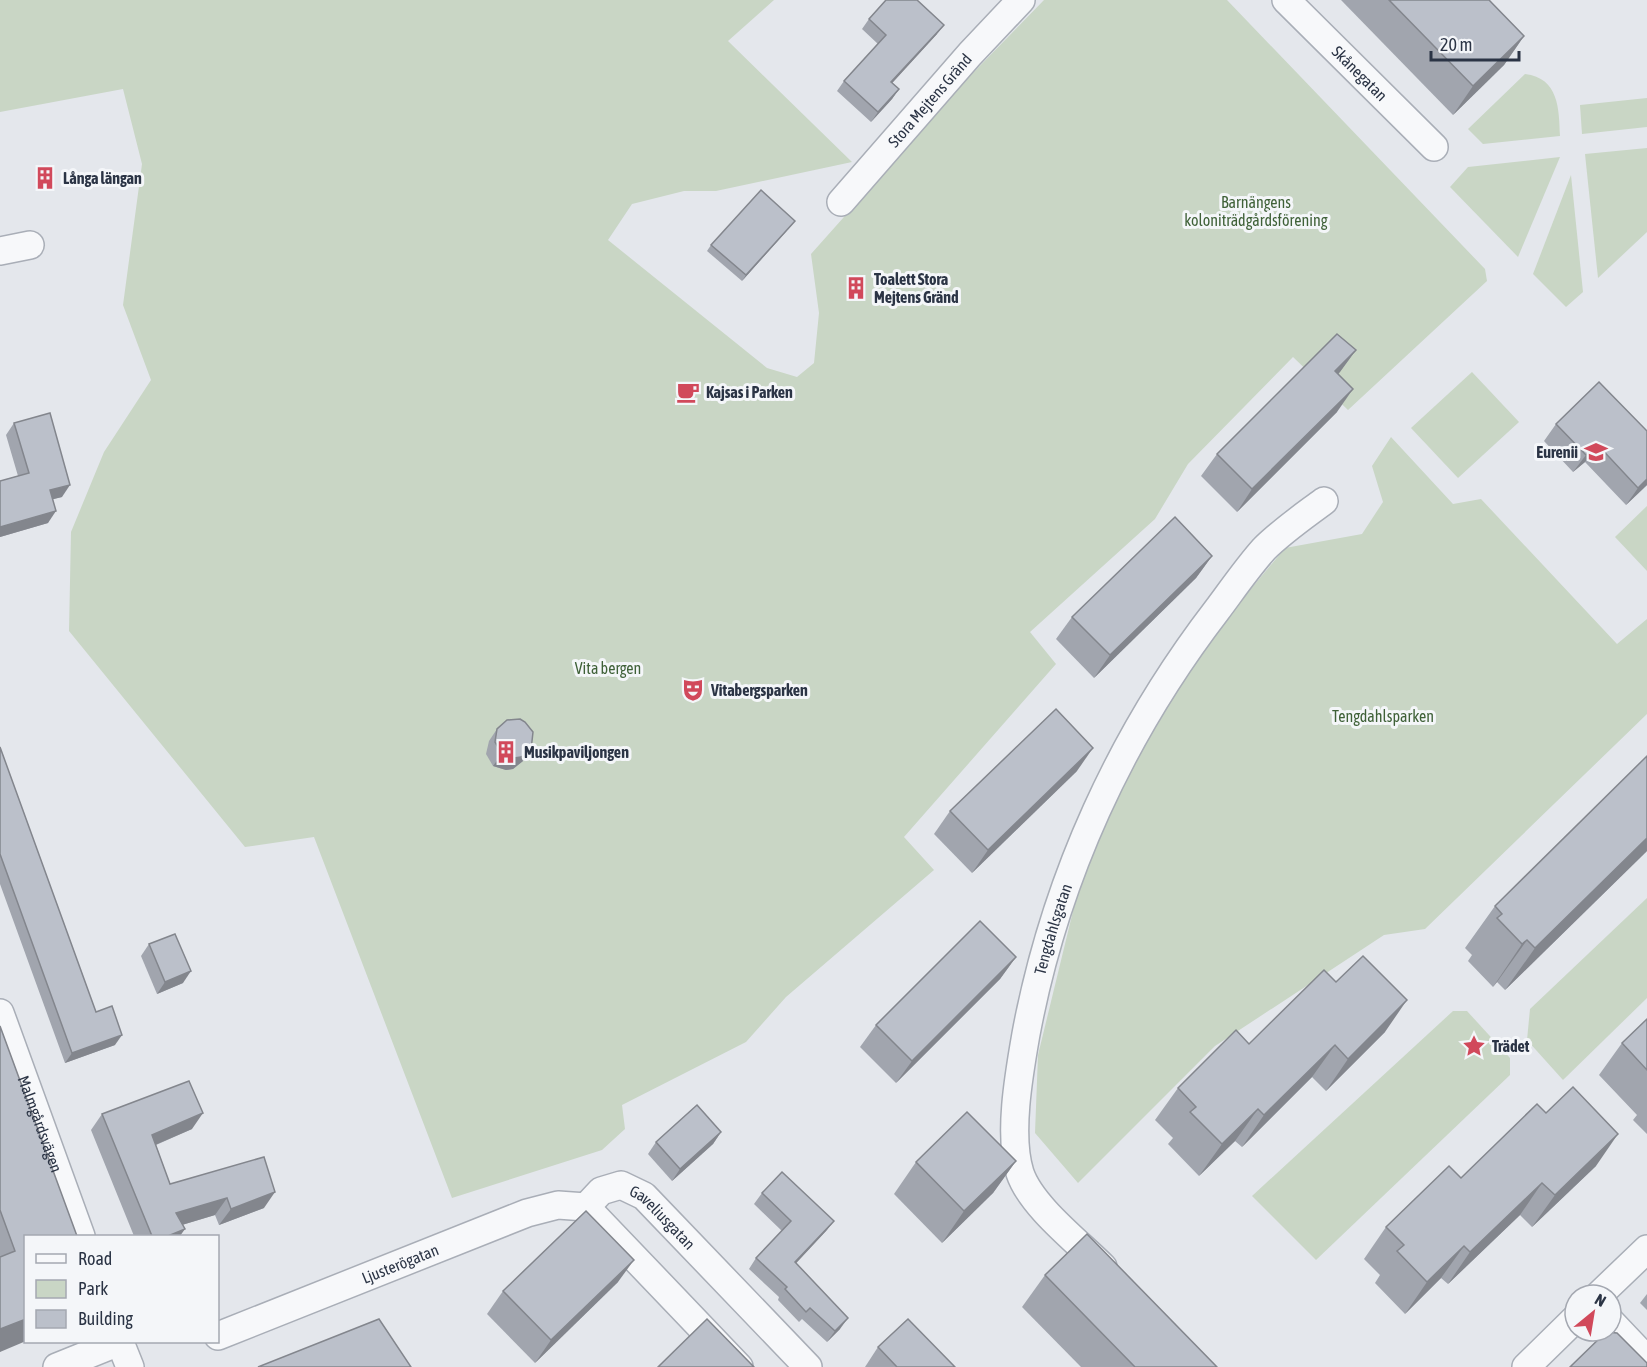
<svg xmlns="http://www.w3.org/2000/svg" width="1647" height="1367" font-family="'Asap Condensed',sans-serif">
<rect width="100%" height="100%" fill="#e4e7ec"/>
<g fill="#c9d6c5">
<path d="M 0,0 L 774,0 L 728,41 L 852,162 L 716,191 L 684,191 L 632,204 L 608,240 L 767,368 L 797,377 L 814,363 L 819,313 L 811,254 L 965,81 L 1044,0 L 1227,0 L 1485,269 L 1487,281 L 1348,410 L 1293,357 L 1188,464 L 1155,519 L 1030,632 L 1056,664 L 904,837 L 934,870 L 786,997 L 746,1042 L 622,1105 L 625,1129 L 602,1150 L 452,1198 L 314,837 L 245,847 L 69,631 L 71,532 L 104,452 L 151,380 L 123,305 L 142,164 L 123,89 L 0,112 Z"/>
<path d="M 1525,74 C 1559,78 1559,109 1560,136 L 1483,144 L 1468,129 Z"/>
<path d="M 1647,98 L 1647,127 L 1582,134 L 1580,105 Z"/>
<path d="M 1647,148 L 1647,232 L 1598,278 L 1585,154 Z"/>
<path d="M 1560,157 L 1518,257 L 1450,187 L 1468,167 Z"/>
<path d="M 1571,175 L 1583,292 L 1566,307 L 1533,274 Z"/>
<path d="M 1472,372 L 1519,422 L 1458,478 L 1411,428 Z"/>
<path d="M 1391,437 L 1453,504 L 1481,499 L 1617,644 L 1647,619 L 1647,714 L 1425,929 L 1384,935 L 1215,1046 L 1078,1183 L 1035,1133 L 1038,1055 L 1083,870 L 1129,770 L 1200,650 L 1285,548 L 1362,534 L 1383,502 L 1372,466 Z"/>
<path d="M 1647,506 L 1647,571 L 1615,537 Z"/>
<path d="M 1647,898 L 1647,998 L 1563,1080 L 1527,1040 L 1530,1009 Z"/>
<path d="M 1453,1011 L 1467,1011 L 1510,1058 L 1510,1075 L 1316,1260 L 1252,1196 Z"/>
</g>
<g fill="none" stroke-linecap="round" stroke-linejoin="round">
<g stroke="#a9aeb7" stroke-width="30">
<g id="street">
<path id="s1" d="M 1286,0 L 1434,147"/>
<path id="s2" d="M 841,202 L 970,54 L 1021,0"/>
<path d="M 0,251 L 30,245"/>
<path id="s3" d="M 0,1013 L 81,1236"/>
<path id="s4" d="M 586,1207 L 601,1191 L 621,1185 L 644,1196 L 808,1367"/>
<path d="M 586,1207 L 739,1367"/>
<path id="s5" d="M 1103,1267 C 1078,1242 1031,1206 1020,1173 C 1008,1135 1019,1074 1026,1034 C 1055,879 1121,735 1217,610 C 1232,590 1247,568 1264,549 C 1282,531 1304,516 1324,501"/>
<path d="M 1599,1295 L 1647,1249"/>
<path d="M 1611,1322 L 1647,1360"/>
<path id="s6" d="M 218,1336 L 527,1213 L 558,1205 L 586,1207"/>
<path d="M 120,1342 L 130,1367"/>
<path d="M 57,1367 L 119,1342"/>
<path d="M 1526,1367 L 1575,1319"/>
</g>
</g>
<use href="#street" stroke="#f7f8fa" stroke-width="27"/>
</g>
<g fill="#a1a5ae">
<path d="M 1341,0 L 1489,0 L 1524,36 L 1504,65 L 1453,115 Z"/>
<path d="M 869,19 L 937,34 L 892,83 L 899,89 L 892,99 L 871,122 L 837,91 L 844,81 L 878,44 L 862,29 Z"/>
<path d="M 795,221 L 790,227 L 742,281 L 707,251 L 711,245 Z"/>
<path d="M 1356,350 L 1338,374 L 1337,412 L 1237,512 L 1201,476 L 1217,454 Z"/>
<path d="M 1599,382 L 1647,485 L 1626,505 L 1585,462 L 1573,472 L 1544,441 L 1556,424 Z"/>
<path d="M 14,423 L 62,497 L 53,499 L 48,523 L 0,537 L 0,481 L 18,476 L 6,435 Z"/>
<path d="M 1212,556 L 1196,578 L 1094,678 L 1056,639 L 1072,617 Z"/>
<path d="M 497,729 L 523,761 L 513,769 L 506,770 L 493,766 L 486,754 L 489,741 Z"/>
<path d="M 0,747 L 96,1012 L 115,1045 L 65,1063 L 0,884 Z"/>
<path d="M 1077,771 L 972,873 L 934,834 L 950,811 Z"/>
<path d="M 1647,851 L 1505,990 L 1497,982 L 1493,987 L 1468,961 L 1472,955 L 1465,948 L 1495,906 Z"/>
<path d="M 149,944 L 183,983 L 157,994 L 141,956 Z"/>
<path d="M 1016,957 L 1000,979 L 896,1083 L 860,1047 L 876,1025 Z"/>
<path d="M 1647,1019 L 1647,1134 L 1633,1120 L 1637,1115 L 1599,1075 L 1622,1043 Z"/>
<path d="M 0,1026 L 77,1236 L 0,1352 Z"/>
<path d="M 1385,1032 L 1326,1091 L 1312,1077 L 1242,1147 L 1235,1141 L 1199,1176 L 1168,1144 L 1173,1138 L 1155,1120 L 1178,1088 L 1249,1044 Z"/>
<path d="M 102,1114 L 192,1129 L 156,1145 L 170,1184 L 264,1208 L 219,1225 L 215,1215 L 182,1225 L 180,1236 L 134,1236 L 91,1130 Z"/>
<path d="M 721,1132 L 713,1144 L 672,1181 L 648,1154 L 656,1142 Z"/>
<path d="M 1016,1161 L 993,1193 L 942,1243 L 894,1194 L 916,1162 Z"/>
<path d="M 1596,1166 L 1532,1227 L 1520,1215 L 1448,1284 L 1441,1278 L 1405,1314 L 1375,1283 L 1380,1275 L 1364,1259 L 1386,1227 L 1461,1178 Z"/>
<path d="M 762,1193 L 834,1221 L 826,1231 L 796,1263 L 840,1329 L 827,1342 L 802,1319 L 799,1322 L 778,1300 L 779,1297 L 749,1269 L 756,1258 L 782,1231 L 754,1204 Z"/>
<path d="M 1045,1275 L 1217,1367 L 1081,1367 L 1022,1307 Z"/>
<path d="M 618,1282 L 535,1363 L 487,1314 L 503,1291 Z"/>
<path d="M 1647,1294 L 1647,1310 L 1640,1303 Z"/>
<path d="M 878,1347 L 955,1367 L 865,1367 Z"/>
</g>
<g fill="#83868d">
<path d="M 944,25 L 937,34 L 884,92 L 891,82 Z"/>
<path d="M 1524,36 L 1504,65 L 1453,115 L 1473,86 Z"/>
<path d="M 899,89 L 892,99 L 871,122 L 878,112 Z"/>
<path d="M 795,221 L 790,227 L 742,281 L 746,275 Z"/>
<path d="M 1356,350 L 1340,372 L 1320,394 L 1335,371 Z"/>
<path d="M 1353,389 L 1337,412 L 1237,512 L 1252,489 Z"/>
<path d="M 1597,444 L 1585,462 L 1573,472 L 1586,455 Z"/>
<path d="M 1647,479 L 1647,485 L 1626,505 L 1638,488 Z"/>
<path d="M 70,485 L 62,497 L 42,502 L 50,490 Z"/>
<path d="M 56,511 L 48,523 L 0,537 L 0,527 Z"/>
<path d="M 1212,556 L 1196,578 L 1094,678 L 1110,655 Z"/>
<path d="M 1093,748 L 1077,771 L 972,873 L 988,850 Z"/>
<path d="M 531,750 L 523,761 L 513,769 L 506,770 L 493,766 L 502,754 Z"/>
<path d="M 1647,838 L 1647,851 L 1505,990 L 1535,948 Z"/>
<path d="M 1527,940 L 1497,982 L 1493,987 L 1522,944 Z"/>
<path d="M 1016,957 L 1000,979 L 896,1083 L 912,1061 Z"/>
<path d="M 191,971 L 183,983 L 157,994 L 165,982 Z"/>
<path d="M 1407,1000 L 1385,1032 L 1326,1091 L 1348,1059 Z"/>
<path d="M 122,1035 L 115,1045 L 65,1063 L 72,1053 Z"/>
<path d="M 1335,1045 L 1312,1077 L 1242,1147 L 1264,1115 Z"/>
<path d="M 1258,1109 L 1235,1141 L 1199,1176 L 1222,1144 Z"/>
<path d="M 203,1113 L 192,1129 L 141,1151 L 152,1135 Z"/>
<path d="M 721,1132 L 713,1144 L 672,1181 L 680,1169 Z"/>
<path d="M 1618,1134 L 1596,1166 L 1532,1227 L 1555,1195 Z"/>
<path d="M 1016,1161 L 993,1193 L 942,1243 L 964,1211 Z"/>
<path d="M 1542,1183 L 1520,1215 L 1448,1284 L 1470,1252 Z"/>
<path d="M 275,1192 L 264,1208 L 219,1225 L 231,1209 Z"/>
<path d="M 227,1198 L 215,1215 L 165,1230 L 176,1213 Z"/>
<path d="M 834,1221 L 826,1231 L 787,1273 L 795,1262 Z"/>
<path d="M 185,1229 L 180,1236 L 168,1236 Z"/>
<path d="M 1464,1246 L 1441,1278 L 1405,1314 L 1427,1282 Z"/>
<path d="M 634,1260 L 618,1282 L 535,1363 L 551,1340 Z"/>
<path d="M 848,1318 L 840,1329 L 827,1342 L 835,1331 Z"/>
<path d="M 26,1319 L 26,1341 L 0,1352 L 0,1329 Z"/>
</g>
<g fill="#bbc0ca" stroke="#83868d" stroke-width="1.5">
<path d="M 886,0 L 917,0 L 944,25 L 891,82 L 899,89 L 878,112 L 844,81 L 886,35 L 869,19 Z"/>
<path d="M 1389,0 L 1489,0 L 1524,36 L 1473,86 Z"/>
<path d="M 761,190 L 795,221 L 746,275 L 711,245 Z"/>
<path d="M 1337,334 L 1356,350 L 1335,371 L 1353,389 L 1252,489 L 1217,454 Z"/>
<path d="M 1599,382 L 1647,431 L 1647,479 L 1638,488 L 1597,444 L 1586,455 L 1556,424 Z"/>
<path d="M 50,413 L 70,485 L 50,490 L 56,511 L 0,527 L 0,481 L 29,473 L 14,423 Z"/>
<path d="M 1175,517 L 1212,556 L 1110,655 L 1072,617 Z"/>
<path d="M 1056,709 L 1093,748 L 988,850 L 950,811 Z"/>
<path d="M 520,719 L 525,722 L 533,732 L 531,750 L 521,757 L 514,758 L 502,754 L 495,742 L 497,729 L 507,720 Z"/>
<path d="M 0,747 L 96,1012 L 112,1006 L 122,1035 L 72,1053 L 0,854 Z"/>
<path d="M 1647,756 L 1647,838 L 1535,948 L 1527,940 L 1522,944 L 1497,918 L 1502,914 L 1495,906 Z"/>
<path d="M 980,921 L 1016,957 L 912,1061 L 876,1025 Z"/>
<path d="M 175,934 L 191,971 L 165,982 L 149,944 Z"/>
<path d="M 1363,956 L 1407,1000 L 1348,1059 L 1335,1045 L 1264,1115 L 1258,1109 L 1222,1144 L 1190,1112 L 1196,1107 L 1178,1088 L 1236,1030 L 1249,1044 L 1324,970 L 1336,982 Z"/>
<path d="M 1647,1019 L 1647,1070 L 1622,1043 Z"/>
<path d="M 0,1026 L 77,1236 L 26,1236 L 26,1319 L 0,1329 L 0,1257 L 15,1251 L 0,1210 Z"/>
<path d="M 189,1081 L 203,1113 L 152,1135 L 170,1184 L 264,1157 L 275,1192 L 231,1209 L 227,1198 L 176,1213 L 185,1229 L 168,1236 L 152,1236 L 102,1114 Z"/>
<path d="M 1573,1087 L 1618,1134 L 1555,1195 L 1542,1183 L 1470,1252 L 1464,1246 L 1427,1282 L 1397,1251 L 1404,1245 L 1386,1227 L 1449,1166 L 1461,1178 L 1537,1104 L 1546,1113 Z"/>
<path d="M 697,1105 L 721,1132 L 680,1169 L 656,1142 Z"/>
<path d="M 967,1112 L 1016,1161 L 964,1211 L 916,1162 Z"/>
<path d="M 782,1172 L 834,1221 L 795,1262 L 848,1318 L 835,1331 L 810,1308 L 806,1312 L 785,1289 L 787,1287 L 756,1258 L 791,1221 L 762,1193 Z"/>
<path d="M 586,1211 L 634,1260 L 551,1340 L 503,1291 Z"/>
<path d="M 1087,1234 L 1217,1367 L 1135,1367 L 1045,1275 Z"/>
<path d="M 379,1319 L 411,1367 L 258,1367 Z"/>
<path d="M 707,1319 L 754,1367 L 658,1367 Z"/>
<path d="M 908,1319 L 955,1367 L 897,1367 L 878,1347 Z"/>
<path d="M 1606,1332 L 1617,1333 L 1647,1363 L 1647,1367 L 1570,1367 Z"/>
</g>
<defs>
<g id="building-bare" transform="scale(1.8)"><path d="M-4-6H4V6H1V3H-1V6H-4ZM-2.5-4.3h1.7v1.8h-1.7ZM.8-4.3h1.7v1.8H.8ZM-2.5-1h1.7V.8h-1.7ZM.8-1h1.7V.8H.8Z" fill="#d1495b" stroke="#f4f6f9" stroke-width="2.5" paint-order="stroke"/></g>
<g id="cafe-bare" transform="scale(1.8)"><path d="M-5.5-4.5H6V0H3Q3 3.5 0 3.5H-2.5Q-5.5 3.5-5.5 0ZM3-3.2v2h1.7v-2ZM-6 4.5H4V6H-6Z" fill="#d1495b" stroke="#f4f6f9" stroke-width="2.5" paint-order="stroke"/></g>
<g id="school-bare" transform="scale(1.8)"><path d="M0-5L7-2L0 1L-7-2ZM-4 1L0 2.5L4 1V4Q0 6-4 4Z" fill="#d1495b" stroke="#f4f6f9" stroke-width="2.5" paint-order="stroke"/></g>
<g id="theatre-bare" transform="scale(1.8)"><path d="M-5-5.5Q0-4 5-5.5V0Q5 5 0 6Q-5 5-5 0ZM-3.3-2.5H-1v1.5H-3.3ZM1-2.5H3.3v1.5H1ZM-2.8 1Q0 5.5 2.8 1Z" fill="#d1495b" stroke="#f4f6f9" stroke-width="2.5" paint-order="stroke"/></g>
<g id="sight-bare" transform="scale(1.8)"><path d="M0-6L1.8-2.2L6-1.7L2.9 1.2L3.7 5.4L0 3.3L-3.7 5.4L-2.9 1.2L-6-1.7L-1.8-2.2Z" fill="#d1495b" stroke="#f4f6f9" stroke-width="2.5" paint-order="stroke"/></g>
</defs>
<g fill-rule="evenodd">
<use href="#building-bare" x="45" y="178"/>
<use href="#building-bare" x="856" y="288"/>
<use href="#cafe-bare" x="688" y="392"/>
<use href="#school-bare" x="1596" y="452"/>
<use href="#theatre-bare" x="693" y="690"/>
<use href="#building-bare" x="506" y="752"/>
<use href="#sight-bare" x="1474" y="1046"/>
</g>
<g text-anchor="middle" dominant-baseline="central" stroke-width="6" stroke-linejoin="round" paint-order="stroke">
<g font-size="16" fill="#2b3445" stroke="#f4f6f9">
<text stroke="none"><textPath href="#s1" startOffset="104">Skånegatan</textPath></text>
<text stroke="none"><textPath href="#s2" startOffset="135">Stora Mejtens Gränd</textPath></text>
<text stroke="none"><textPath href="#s5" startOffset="375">Tengdahlsgatan</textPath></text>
<text stroke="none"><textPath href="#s3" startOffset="118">Malmgårdsvägen</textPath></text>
<text stroke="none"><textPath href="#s4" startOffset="96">Gaveliusgatan</textPath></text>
<text stroke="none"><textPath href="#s6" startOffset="196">Ljusterögatan</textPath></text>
</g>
<g font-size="16" font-weight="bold" fill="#2b3445" stroke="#f4f6f9" text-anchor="start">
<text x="63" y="178">Långa längan</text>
<text x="874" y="279">Toalett Stora<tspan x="874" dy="18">Mejtens Gränd</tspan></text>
<text x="706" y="392">Kajsas i Parken</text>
<text x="1578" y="452" text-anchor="end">Eurenii</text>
<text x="711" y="690">Vitabergsparken</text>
<text x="524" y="752">Musikpaviljongen</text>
<text x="1492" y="1046">Trädet</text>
</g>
<g font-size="16" fill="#3f6138" stroke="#f4f6f9">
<text x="1256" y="202">Barnängens<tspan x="1256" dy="18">koloniträdgårdsförening</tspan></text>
<text x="608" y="668">Vita bergen</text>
<text x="1383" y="716">Tengdahlsparken</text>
</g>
</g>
<rect x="24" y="1235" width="195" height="108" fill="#f4f6f9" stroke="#a4a8b1" stroke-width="1.5"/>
<rect x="36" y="1254" width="30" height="9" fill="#f7f8fa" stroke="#a4a8b1" stroke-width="1.5"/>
<text x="78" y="1265" font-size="18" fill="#2b3445">Road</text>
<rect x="36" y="1280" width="30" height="18" fill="#c9d6c5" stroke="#a4a8b1" stroke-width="1.5"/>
<text x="78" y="1295" font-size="18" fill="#2b3445">Park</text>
<rect x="36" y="1310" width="30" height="18" fill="#bbc0ca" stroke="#a4a8b1" stroke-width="1.5"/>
<text x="78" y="1325" font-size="18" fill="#2b3445">Building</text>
<g transform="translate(1593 1313) rotate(30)"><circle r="28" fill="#f4f6f9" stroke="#a4a8b1" stroke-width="1.5"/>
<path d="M0-4.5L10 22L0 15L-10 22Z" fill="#d1495b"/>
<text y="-9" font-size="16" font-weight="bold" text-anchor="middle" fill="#2b3445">N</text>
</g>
<path d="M1431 51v9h88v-9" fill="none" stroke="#2b3445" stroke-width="3"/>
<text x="1440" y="51" font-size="18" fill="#2b3445" stroke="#f4f6f9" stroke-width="4.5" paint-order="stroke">20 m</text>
</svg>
